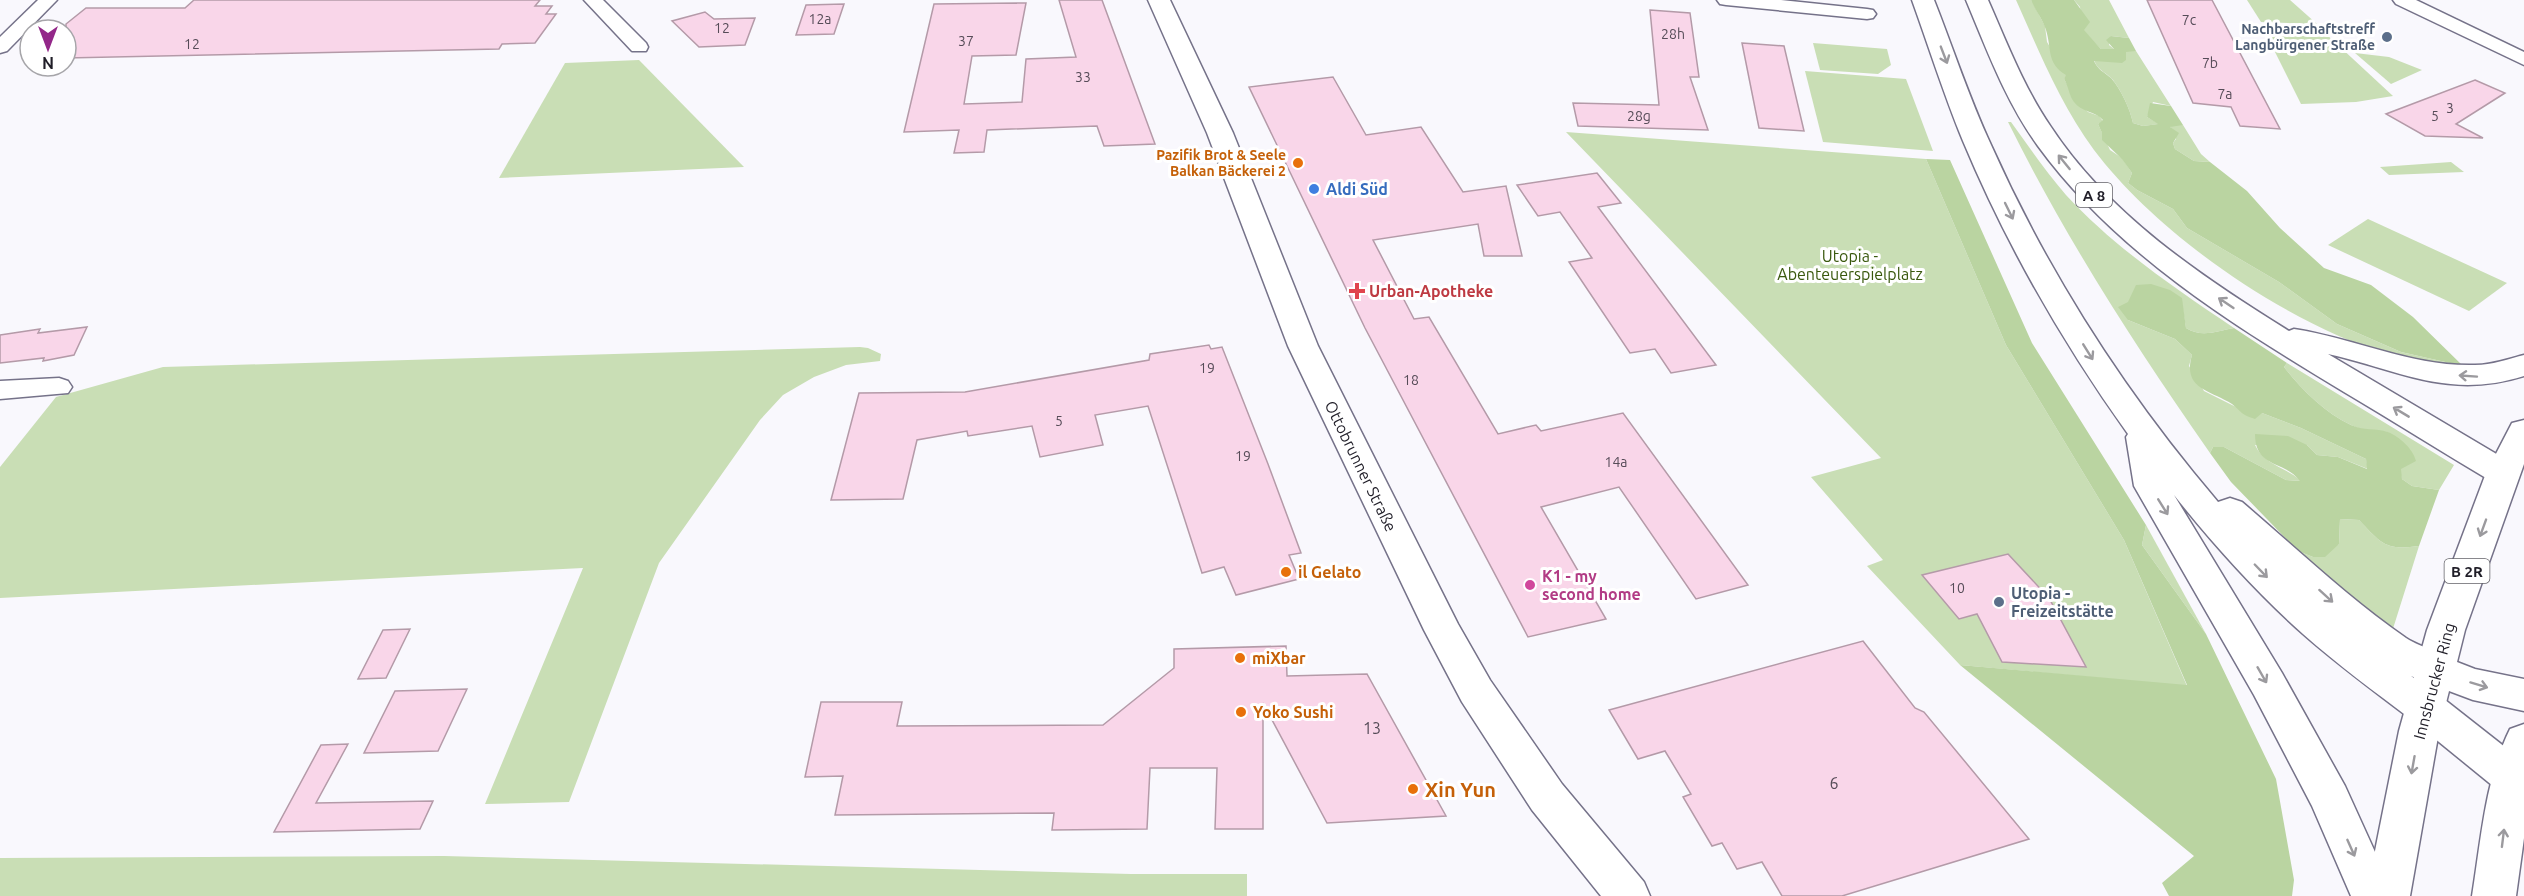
<svg xmlns="http://www.w3.org/2000/svg" width="2524" height="896" font-family="Ubuntu,sans-serif">
<rect width="100%" height="100%" fill="#f9f8fd"/>
<g fill="#c9deb5">
<path d="M 2016,0 L 2031,0 L 2045,26 L 2047,42 L 2067,75 L 2064,79 L 2070,89 L 2071,96 L 2088,112 L 2099,116 L 2103,121 L 2098,124 L 2110,150 L 2122,158 L 2132,173 L 2128,183 L 2137,190 L 2173,209 L 2187,228 L 2279,282 L 2337,324 L 2401,352 L 2463,366 C 2439,364 2413,362 2390,355 C 2287,324 2159,236 2094,150 C 2060,104 2039,51 2016,0 Z"/>
<path d="M 2074,0 L 2109,0 L 2129,38 L 2111,36 L 2109,45 L 2114,49 L 2101,49 L 2083,30 L 2080,7 Z"/>
<path d="M 2247,0 L 2290,0 L 2317,24 L 2261,22 Z"/>
<path d="M 2262,26 L 2325,33 L 2393,96 L 2356,102 L 2301,104 Z"/>
<path d="M 1813,43 L 1887,49 L 1891,65 L 1878,74 L 1820,70 Z"/>
<path d="M 2125,51 L 2136,51 L 2171,106 L 2153,102 L 2147,117 L 2159,124 L 2143,126 L 2133,123 C 2130,109 2122,92 2113,80 C 2106,72 2098,71 2094,60 L 2126,56 Z"/>
<path d="M 2355,53 L 2389,57 L 2422,70 L 2391,84 Z"/>
<path d="M 639,60 L 744,167 L 499,178 L 565,63 Z"/>
<path d="M 1805,71 L 1906,79 L 1933,151 L 1823,142 Z"/>
<path d="M 2008,122 L 2011,122 C 2029,147 2046,172 2066,195 C 2115,248 2175,288 2234,328 C 2217,331 2202,338 2186,328 L 2182,304 L 2128,320 L 2175,339 L 2192,355 L 2189,366 L 2204,391 L 2234,406 L 2262,413 L 2301,428 L 2366,459 L 2368,469 L 2338,457 L 2317,455 L 2307,445 L 2255,445 C 2264,465 2286,467 2301,481 L 2286,480 L 2224,447 L 2213,447 L 2210,453 C 2136,347 2066,239 2008,122 Z"/>
<path d="M 2172,125 L 2183,125 L 2201,154 L 2210,162 L 2194,161 L 2175,149 L 2173,143 L 2176,139 L 2170,127 Z"/>
<path d="M 1566,132 L 1926,159 L 2006,345 L 2124,540 L 2187,686 L 1960,665 L 1867,566 L 1883,560 L 1811,477 L 1881,458 Z"/>
<path d="M 2451,162 L 2464,172 L 2389,175 L 2380,167 Z"/>
<path d="M 2368,219 L 2507,283 L 2469,311 L 2328,245 Z"/>
<path d="M 860,347 L 868,348 L 881,354 L 880,361 L 846,365 L 814,377 L 783,395 L 760,420 L 659,563 L 569,802 L 485,804 L 583,568 L 0,598 L 0,467 L 56,397 L 163,367 Z"/>
<path d="M 2287,363 L 2454,465 L 2439,490 L 2412,486 L 2402,479 L 2388,432 C 2375,431 2362,431 2351,425 C 2324,412 2302,390 2284,367 Z"/>
<path d="M 2340,519 L 2359,520 C 2381,543 2385,551 2419,546 L 2391,635 L 2298,551 L 2313,557 L 2339,544 Z"/>
<path d="M 2146,525 L 2206,634 L 2142,545 Z"/>
<path d="M 444,856 L 1131,874 L 1247,874 L 1247,896 L 0,896 L 0,858 Z"/>
</g>
<g fill="#bad4a1">
<path d="M 2031,0 L 2074,0 L 2090,22 L 2084,30 L 2101,49 L 2114,49 L 2106,40 L 2111,36 L 2129,38 L 2136,51 L 2126,52 L 2126,60 L 2122,63 L 2094,61 C 2098,70 2104,72 2111,78 C 2121,89 2130,109 2133,123 L 2143,126 L 2158,124 L 2147,117 L 2150,103 L 2171,106 L 2183,125 L 2170,127 L 2179,133 L 2173,143 L 2175,149 L 2194,161 L 2210,162 L 2247,191 L 2280,228 L 2324,268 L 2371,285 L 2413,317 L 2463,366 L 2401,352 L 2337,324 L 2279,282 L 2187,228 L 2173,209 L 2137,190 L 2128,183 L 2132,173 L 2122,159 L 2102,140 L 2102,133 L 2098,124 L 2103,120 C 2095,111 2081,112 2074,102 C 2069,96 2069,87 2064,79 L 2066,75 C 2046,63 2052,49 2046,30 C 2043,20 2035,10 2031,0 Z"/>
<path d="M 1926,159 L 1950,160 L 2032,343 L 2146,525 L 2142,545 L 2206,634 L 2276,779 L 2294,880 L 2292,896 L 2169,896 L 2162,883 L 2194,856 L 1960,665 L 2187,685 L 2124,540 L 2006,345 Z"/>
<path d="M 2151,284 L 2170,290 L 2182,298 L 2186,328 C 2202,338 2217,331 2234,328 L 2287,363 L 2284,367 C 2302,390 2324,412 2351,425 C 2363,431 2376,428 2388,432 C 2400,437 2413,449 2416,461 L 2401,469 L 2402,479 L 2412,486 L 2439,490 L 2419,546 C 2385,551 2381,543 2359,520 L 2340,519 L 2339,544 L 2325,557 L 2313,557 L 2298,551 L 2231,482 L 2210,453 L 2213,447 L 2224,447 L 2286,480 L 2300,481 C 2285,460 2255,469 2255,434 L 2288,436 L 2307,445 L 2317,455 L 2338,457 L 2367,469 L 2366,459 L 2301,428 L 2262,413 L 2255,419 C 2240,414 2242,412 2232,404 C 2210,390 2182,389 2192,355 L 2175,339 L 2128,320 L 2118,307 L 2128,302 L 2136,285 Z"/>
</g>
<g fill="#f9d6e9" stroke="#b49aa8" stroke-width="1.5">
<path d="M 194,0 L 540,0 L 535,6 L 552,6 L 546,14 L 556,14 L 535,43 L 502,44 L 499,49 L 66,58 L 66,24 L 86,8 L 185,8 Z"/>
<path d="M 1059,0 L 1102,0 L 1155,144 L 1104,146 L 1097,126 L 987,130 L 984,152 L 954,153 L 959,130 L 904,132 L 934,4 L 1026,3 L 1016,55 L 972,56 L 964,104 L 1022,102 L 1026,59 L 1076,57 Z"/>
<path d="M 2147,0 L 2212,0 L 2280,129 L 2240,126 L 2231,107 L 2193,103 Z"/>
<path d="M 844,4 L 834,34 L 796,35 L 806,5 Z"/>
<path d="M 1650,10 L 1690,13 L 1699,77 L 1690,77 L 1708,130 L 1578,126 L 1573,103 L 1659,105 Z"/>
<path d="M 705,12 L 714,19 L 755,18 L 745,45 L 699,47 L 672,21 Z"/>
<path d="M 1742,43 L 1784,46 L 1804,131 L 1759,128 Z"/>
<path d="M 1333,77 L 1366,135 L 1421,127 L 1463,192 L 1506,186 L 1522,256 L 1484,256 L 1478,224 L 1373,240 L 1414,319 L 1429,317 L 1498,434 L 1536,425 L 1541,431 L 1623,413 L 1748,585 L 1696,599 L 1619,487 L 1541,507 L 1606,619 L 1528,637 L 1365,328 L 1249,87 Z"/>
<path d="M 2475,80 L 2505,93 L 2456,124 L 2483,138 L 2425,136 L 2386,114 Z"/>
<path d="M 1597,173 L 1621,203 L 1598,207 L 1716,365 L 1671,373 L 1655,349 L 1630,353 L 1569,262 L 1592,258 L 1560,212 L 1538,216 L 1517,185 Z"/>
<path d="M 87,327 L 74,355 L 43,361 L 44,358 L 0,363 L 0,335 L 40,329 L 38,333 Z"/>
<path d="M 1209,345 L 1211,349 L 1222,347 L 1268,464 L 1301,553 L 1289,555 L 1299,579 L 1236,595 L 1224,567 L 1202,573 L 1148,406 L 1095,415 L 1103,445 L 1040,457 L 1032,426 L 968,436 L 967,431 L 917,440 L 903,499 L 831,500 L 859,393 L 965,392 L 1149,360 L 1150,354 Z"/>
<path d="M 2008,554 L 2049,598 L 2086,667 L 2002,662 L 1977,614 L 1959,619 L 1922,575 Z"/>
<path d="M 410,629 L 386,678 L 358,679 L 383,630 Z"/>
<path d="M 1863,641 L 1915,708 L 1924,712 L 2029,839 L 1842,896 L 1782,896 L 1762,862 L 1737,869 L 1722,843 L 1712,846 L 1683,797 L 1691,794 L 1665,751 L 1638,759 L 1609,710 Z"/>
<path d="M 1286,646 L 1287,676 L 1367,674 L 1446,816 L 1327,823 L 1263,703 L 1263,829 L 1215,829 L 1217,768 L 1150,768 L 1147,829 L 1052,830 L 1054,813 L 835,815 L 843,776 L 805,777 L 821,702 L 902,702 L 897,726 L 1103,725 L 1174,668 L 1174,649 Z"/>
<path d="M 467,689 L 438,751 L 364,753 L 395,691 Z"/>
<path d="M 348,744 L 316,803 L 433,801 L 420,829 L 274,832 L 321,745 Z"/>
</g>
<g fill="none" stroke-linecap="round" stroke-linejoin="round">
<g stroke="#757289" stroke-width="3">
<g id="street">
<path d="M 38,0 L 57,0 L 7,51 L 0,53 L 0,37 Z"/>
<path d="M 584,0 L 603,0 L 646,43 L 648,47 L 646,51 L 632,51 Z"/>
<path d="M 1717,0 L 1781,0 L 1867,9 L 1873,10 L 1876,14 L 1873,18 L 1867,19 L 1726,5 L 1720,4 Z"/>
<path d="M 2393,0 L 2416,0 L 2524,52 L 2524,65 L 2396,4 Z"/>
<path d="M 59,378 L 68,381 L 72,387 L 68,393 L 0,399 L 0,381 Z"/>
</g>
</g>
<g stroke="#757289" stroke-width="3">
<g id="secondary">
<path d="M 1148,0 L 1170,0 L 1233,133 L 1318,346 L 1458,624 L 1490,680 L 1562,784 L 1644,882 L 1650,896 L 1601,896 L 1532,810 L 1462,702 L 1424,630 L 1288,346 L 1207,133 Z"/>
<path d="M 2426,692 L 2440,696 L 2524,762 L 2524,804 L 2509,799 L 2412,720 L 2406,708 L 2412,696 Z"/>
</g>
</g>
<g stroke="#757289" stroke-width="3">
<g id="primary">
<path d="M 2524,420 L 2524,464 L 2465,630 L 2457,662 L 2475,669 L 2524,679 L 2524,711 L 2473,700 L 2449,691 L 2439,731 L 2410,896 L 2366,896 L 2399,731 L 2427,630 L 2486,473 L 2512,423 Z"/>
<path d="M 2524,724 L 2524,838 L 2516,896 L 2472,896 C 2481,841 2485,779 2510,729 Z"/>
</g>
</g>
<g stroke="#757289" stroke-width="3">
<g id="highway">
<path d="M 1912,0 L 1934,0 C 1953,48 1969,98 1991,145 C 2049,275 2126,394 2218,502 L 2230,498 L 2242,502 C 2296,548 2348,598 2406,638 C 2423,649 2445,651 2454,670 L 2449,681 L 2435,686 L 2411,676 L 2440,696 L 2446,708 L 2440,720 L 2426,724 L 2412,720 C 2375,692 2338,665 2303,634 C 2256,592 2213,544 2174,495 L 2282,673 L 2345,786 L 2395,896 L 2351,896 L 2312,806 L 2254,695 L 2134,486 L 2126,437 L 2128,434 C 2063,343 2006,244 1963,141 C 1944,95 1929,47 1912,0 Z"/>
<path d="M 1966,0 L 1988,0 C 2007,43 2024,88 2051,127 C 2108,214 2202,277 2289,331 L 2294,329 C 2354,338 2413,367 2475,365 C 2492,365 2508,359 2524,355 L 2524,376 C 2448,400 2400,370 2328,354 L 2515,465 L 2520,473 L 2515,481 L 2503,485 L 2491,481 C 2442,452 2393,421 2344,392 C 2233,325 2116,253 2038,146 C 2006,102 1987,50 1966,0 Z"/>
</g>
</g>
<use href="#street" fill="#fff" fill-rule="evenodd"/>
<use href="#secondary" fill="#fff" fill-rule="evenodd"/>
<use href="#primary" fill="#fff" fill-rule="evenodd"/>
<use href="#highway" fill="#fff" fill-rule="evenodd"/>
</g>
<defs><path id="oneway-shaft" d="M-6 0H5M1.5-3L5.5 0L1.5 3" fill="none" stroke-width="1.6" stroke-linecap="round" stroke-linejoin="round" transform="scale(1.5)"/></defs>
<g stroke="#9b9a9e">
<use href="#oneway-shaft" transform="translate(1944 55) rotate(69)"/>
<use href="#oneway-shaft" transform="translate(2064 162) rotate(-129)"/>
<use href="#oneway-shaft" transform="translate(2009 211) rotate(64)"/>
<use href="#oneway-shaft" transform="translate(2226 303) rotate(-146)"/>
<use href="#oneway-shaft" transform="translate(2088 352) rotate(58)"/>
<use href="#oneway-shaft" transform="translate(2468 376) rotate(-176)"/>
<use href="#oneway-shaft" transform="translate(2401 412) rotate(-149)"/>
<use href="#oneway-shaft" transform="translate(2163 507) rotate(58)"/>
<use href="#oneway-shaft" transform="translate(2483 528) rotate(110)"/>
<use href="#oneway-shaft" transform="translate(2261 571) rotate(46)"/>
<use href="#oneway-shaft" transform="translate(2326 596) rotate(42)"/>
<use href="#oneway-shaft" transform="translate(2262 675) rotate(60)"/>
<use href="#oneway-shaft" transform="translate(2479 685) rotate(17)"/>
<use href="#oneway-shaft" transform="translate(2413 765) rotate(100)"/>
<use href="#oneway-shaft" transform="translate(2503 838) rotate(-83)"/>
<use href="#oneway-shaft" transform="translate(2351 848) rotate(66)"/>
</g>
<g fill="#5c6f8a" stroke="#fff" stroke-width="2">
<circle cx="2387" cy="37" r="6"/>
<circle cx="1999" cy="602" r="6"/>
</g>
<g fill="#e8710a" stroke="#fff" stroke-width="2">
<circle cx="1298" cy="163" r="6"/>
<circle cx="1286" cy="572" r="6"/>
<circle cx="1240" cy="658" r="6"/>
<circle cx="1241" cy="712" r="6"/>
<circle cx="1413" cy="789" r="6"/>
</g>
<circle fill="#3f7fe0" stroke="#fff" stroke-width="2" cx="1314" cy="189" r="6"/>
<path fill="#e0444e" stroke="#fff" stroke-width="2" d="M1354 282h6v6h6v6h-6v6h-6v-6h-6v-6h6z"/>
<circle fill="#d1479c" stroke="#fff" stroke-width="2" cx="1530" cy="585" r="6"/>
<g text-anchor="middle" dominant-baseline="central" stroke-width="6" stroke-linejoin="round" paint-order="stroke">
<g font-size="14" fill="#564c58">
<text x="820" y="19">12a</text>
<text x="2189" y="20">7c</text>
<text x="722" y="28">12</text>
<text x="1673" y="34">28h</text>
<text x="966" y="41">37</text>
<text x="192" y="44">12</text>
<text x="2210" y="63">7b</text>
<text x="1083" y="77">33</text>
<text x="2225" y="94">7a</text>
<text x="2450" y="108">3</text>
<text x="1639" y="116">28g</text>
<text x="2435" y="116">5</text>
<text x="1207" y="368">19</text>
<text x="1411" y="380">18</text>
<text x="1059" y="421">5</text>
<text x="1243" y="456">19</text>
<text x="1616" y="462">14a</text>
<text x="1957" y="588">10</text>
</g>
<g font-size="14" font-weight="bold" fill="#4e5e75" stroke="#fff" text-anchor="end">
<text x="2375" y="29">Nachbarschaftstreff<tspan x="2375" dy="16">Langbürgener Straße</tspan></text>
</g>
<g font-size="14" font-weight="bold" fill="#c56008" stroke="#fff" text-anchor="end">
<text x="1286" y="155">Pazifik Brot &amp; Seele<tspan x="1286" dy="16">Balkan Bäckerei 2</tspan></text>
</g>
<g fill="#fff" stroke="#636268" stroke-width="1.5">
<rect x="2076" y="183" width="36" height="24" rx="4.5"/>
<rect x="2444.5" y="559" width="45" height="24" rx="4.5"/>
</g>
<g font-size="15" font-weight="bold" fill="#201e28">
<text x="2094" y="195">A 8</text>
<text x="2467" y="571">B 2R</text>
</g>
<g font-size="16" font-weight="bold" fill="#366cbe" stroke="#fff" text-anchor="start">
<text x="1326" y="189">Aldi Süd</text>
</g>
<g font-size="16" fill="#39580d" stroke="#fff">
<text x="1850" y="256">Utopia -<tspan x="1850" dy="18">Abenteuerspielplatz</tspan></text>
</g>
<g font-size="16" font-weight="bold" fill="#be3a42" stroke="#fff" text-anchor="start">
<text x="1369" y="291">Urban-Apotheke</text>
</g>
<g font-size="16" fill="#201e28" stroke="#fff">
<text transform="translate(1361 466) rotate(64)">Ottobrunner Straße</text>
<text transform="translate(2434 681) rotate(-75)">Innsbrucker Ring</text>
</g>
<g font-size="16" font-weight="bold" fill="#c56008" stroke="#fff" text-anchor="start">
<text x="1298" y="572">il Gelato</text>
<text x="1252" y="658">miXbar</text>
<text x="1253" y="712">Yoko Sushi</text>
</g>
<g font-size="16" font-weight="bold" fill="#b23c85" stroke="#fff" text-anchor="start">
<text x="1542" y="576">K1 - my<tspan x="1542" dy="18">second home</tspan></text>
</g>
<g font-size="16" font-weight="bold" fill="#4e5e75" stroke="#fff" text-anchor="start">
<text x="2011" y="593">Utopia -<tspan x="2011" dy="18">Freizeitstätte</tspan></text>
</g>
<g font-size="16" fill="#564c58">
<text x="1372" y="728">13</text>
<text x="1834" y="783">6</text>
</g>
<g font-size="20" font-weight="bold" fill="#c56008" stroke="#fff" text-anchor="start">
<text x="1425" y="789">Xin Yun</text>
</g>
</g>
<g transform="translate(48 48) rotate(180)"><circle r="28" fill="#ffffff" stroke="#a6a5a9" stroke-width="1.5"/>
<path d="M0-4.5L10 22L0 15L-10 22Z" fill="#932789"/>
<text y="-9" font-size="16" font-weight="bold" text-anchor="middle" fill="#201e28">N</text>
</g>
</svg>
